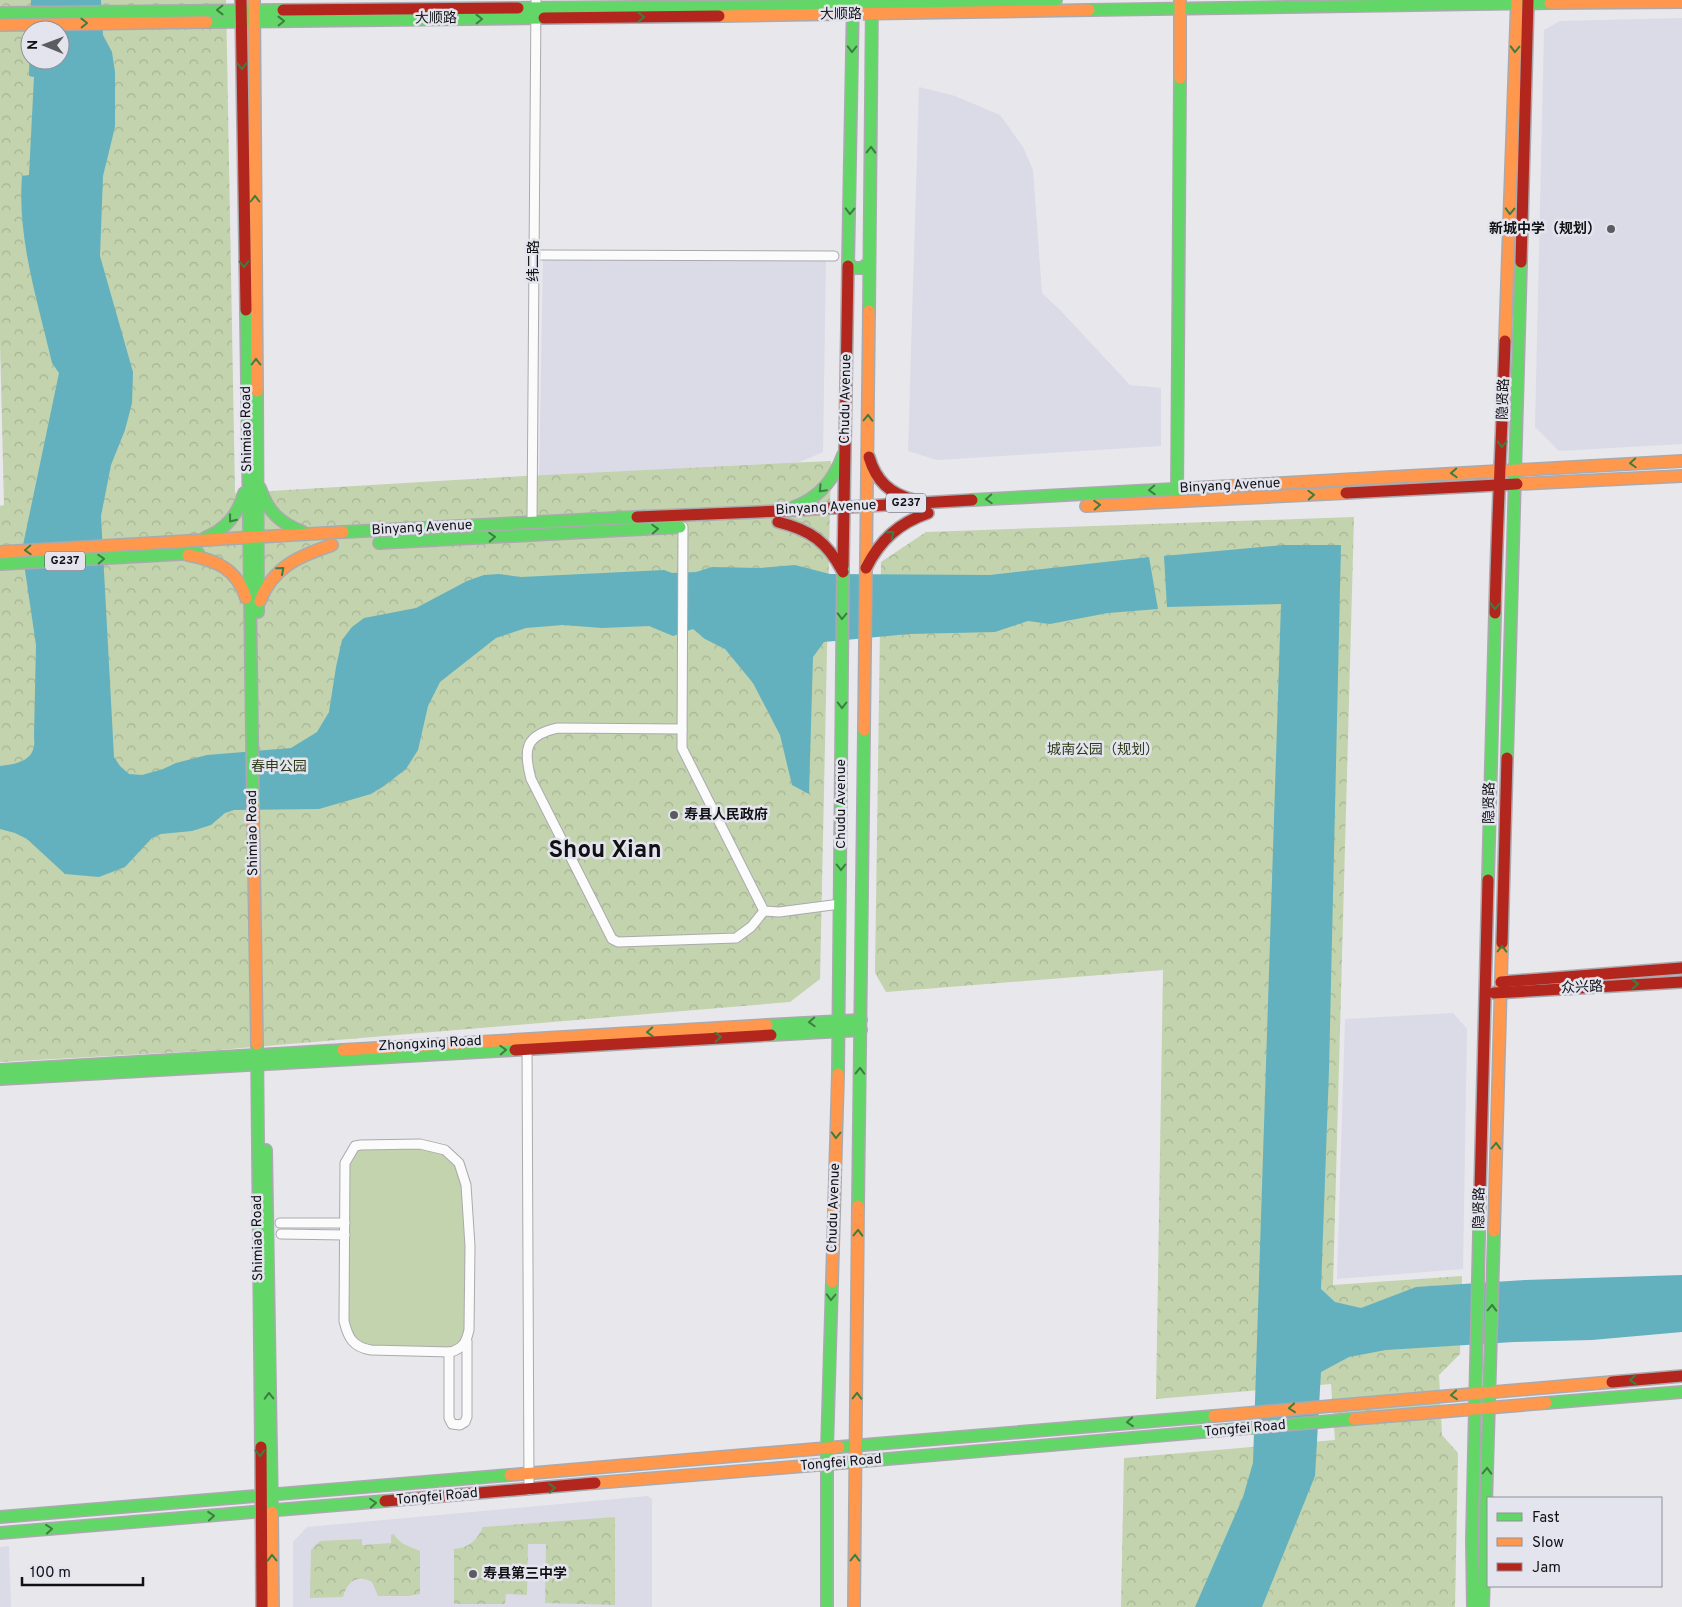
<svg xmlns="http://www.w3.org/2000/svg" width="1682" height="1607" font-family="Overpass,'Noto Sans SC',sans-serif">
<defs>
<pattern id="park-crowns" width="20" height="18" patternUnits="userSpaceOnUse" patternTransform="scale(1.25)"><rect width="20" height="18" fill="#c2d3ad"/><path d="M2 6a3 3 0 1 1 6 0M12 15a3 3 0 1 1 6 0" fill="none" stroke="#a6b494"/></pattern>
</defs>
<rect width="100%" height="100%" fill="#e7e7ec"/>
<g fill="#dbdbe7">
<path d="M 1682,18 L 1682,444 L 1559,451 L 1535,427 L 1544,30 L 1560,21 Z"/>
<path d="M 919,87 L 955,96 L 1000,115 L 1023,147 L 1033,170 L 1042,293 L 1061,311 L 1130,385 L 1161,388 L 1161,446 L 937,460 L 908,451 Z"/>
<path d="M 543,255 L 826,259 L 823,452 L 777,472 L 539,485 Z"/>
<path d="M 1453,1013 L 1467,1029 L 1463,1269 L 1337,1279 L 1345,1019 Z"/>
<path d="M 648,1496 L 652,1499 L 652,1607 L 293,1607 L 293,1542 L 307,1527 Z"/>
<path d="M 9,1546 L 11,1607 L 0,1607 L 0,1547 Z"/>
</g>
<path fill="#c2d3ad" d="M 419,1147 L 444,1152 L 457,1166 L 464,1187 L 468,1246 L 467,1328 L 458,1347 L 448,1349 L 370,1349 L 353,1341 L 346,1322 L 347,1164 L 355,1149 Z"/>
<g fill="url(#park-crowns)" fill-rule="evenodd">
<path d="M 0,0 L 226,0 L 235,493 L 524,476 L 831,461 L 820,979 L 790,1002 L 218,1050 L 0,1062 L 0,506 L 4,505 L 0,342 ZM 30,30 L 60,30 L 60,60 L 30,60 Z"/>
<path d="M 1354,517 L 1333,1285 L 1462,1276 L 1460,1354 L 1439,1375 L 1442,1435 L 1458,1453 L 1455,1607 L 1121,1607 L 1124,1458 L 1335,1440 L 1331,1384 L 1156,1399 L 1163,970 L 886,992 L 875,973 L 881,562 L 926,532 Z"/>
<path d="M 615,1517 L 615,1605 L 545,1603 L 546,1544 L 528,1544 L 527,1595 L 506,1594 L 505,1604 L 454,1604 L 454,1549 C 469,1548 477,1540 483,1527 Z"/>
<path d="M 394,1534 C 400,1545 409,1546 420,1551 L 420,1594 L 408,1596 L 378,1596 L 372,1582 C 357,1574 347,1582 343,1597 L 310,1598 L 311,1550 L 320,1541 L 362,1539 L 362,1545 L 391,1543 L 391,1535 Z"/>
</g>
<g fill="#63b1be">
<path d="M 31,0 L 101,0 L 103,35 L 112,52 L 115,72 L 115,127 L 103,176 L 100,256 L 133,372 L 132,403 L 125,430 L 111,465 L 101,516 L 114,757 L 120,766 L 129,774 L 142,775 L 163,769 L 176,763 L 207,755 L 291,748 L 317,732 L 329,712 L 336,667 L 342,640 L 352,627 L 364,618 L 416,608 L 467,581 L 484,575 L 499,574 L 521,577 L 664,570 L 672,573 L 696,572 L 712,567 L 760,568 L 795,565 L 830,574 L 990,575 L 1149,557 L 1158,609 L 1108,613 L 1050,624 L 1028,621 L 995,632 L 909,634 L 824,642 L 813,657 L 809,794 L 792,785 L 780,735 L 753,683 L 725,649 L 705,639 L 693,629 L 673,636 L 649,626 L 602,628 L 563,625 L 526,628 L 496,638 L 440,682 L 428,706 L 418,750 L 406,769 L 384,786 L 371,794 L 319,809 L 234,810 L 225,813 L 211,825 L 192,831 L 161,834 L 152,838 L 125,867 L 99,877 L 65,874 L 27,839 L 15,833 L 0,829 L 0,766 C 19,764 37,760 34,737 L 36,645 L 22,550 L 59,373 L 52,363 C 38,302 17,239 22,176 L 29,175 L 34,77 L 29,76 L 30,39 L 30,60 L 60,60 L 60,30 L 30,30 Z"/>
<path d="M 1283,545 L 1341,545 L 1329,1070 L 1321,1289 L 1335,1302 L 1361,1308 L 1416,1287 L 1525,1280 L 1682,1275 L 1682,1332 L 1592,1340 L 1514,1342 L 1386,1350 L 1349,1357 L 1321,1372 L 1315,1476 L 1262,1607 L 1195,1607 L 1243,1497 L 1253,1463 L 1281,604 L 1167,607 L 1164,556 Z"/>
</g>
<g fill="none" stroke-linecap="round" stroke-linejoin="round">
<g stroke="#aaaaae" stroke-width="11">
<g id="street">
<path d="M 539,255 L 834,256"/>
<path d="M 532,521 L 536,0"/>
<path d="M 683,527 L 682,748 L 764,911 L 779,912 L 840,904"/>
<path d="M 682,729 L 558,728 C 525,735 523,749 531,779 L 612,939 L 618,942 L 736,938 L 751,927 L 764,911"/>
<path d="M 527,1044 L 529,1490"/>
<path d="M 420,1144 L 445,1150 L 459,1163 L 466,1185 L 470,1246 L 469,1330 C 466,1343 463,1348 451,1352 L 371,1350 C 353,1347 348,1338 344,1321 L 345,1163 L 355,1146 L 361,1145 Z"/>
<path d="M 280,1223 L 345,1223"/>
<path d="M 281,1234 L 345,1235"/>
<path d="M 449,1352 L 449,1418 L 452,1424 L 460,1425 L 465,1422 L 467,1417 L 467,1341"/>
</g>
</g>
<g stroke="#aaaaae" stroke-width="14">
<g id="fast">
<path d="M 518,8 L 872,5 L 1056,0"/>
<path d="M 1089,10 L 1550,3"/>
<path d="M 0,13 L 283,10"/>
<path d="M 207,22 L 544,18"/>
<path d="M 849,263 L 853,268 L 862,268 L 869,263"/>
<path d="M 848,266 L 853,0"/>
<path d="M 246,310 L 253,805"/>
<path d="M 869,311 L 872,0"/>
<path d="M 257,391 L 258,612"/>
<path d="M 260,488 C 268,512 280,523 303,532"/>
<path d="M 1177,497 L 1180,78"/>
<path d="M 972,500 L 1212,487"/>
<path d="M 794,507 C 819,498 834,480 843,455"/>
<path d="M 343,532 L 637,517"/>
<path d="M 205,538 C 226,529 238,515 244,493"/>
<path d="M 379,543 L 680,527"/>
<path d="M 0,564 L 198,553"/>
<path d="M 1507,758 L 1521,262"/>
<path d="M 1488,880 L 1495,613"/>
<path d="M 767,1025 L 861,1020"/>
<path d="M 771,1035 L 861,1030"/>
<path d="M 257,1044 L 261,1447"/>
<path d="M 0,1070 L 343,1050"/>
<path d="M 838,1074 L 843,566"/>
<path d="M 0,1079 L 515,1050"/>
<path d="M 266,1150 L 272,1512"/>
<path d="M 858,1206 L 864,730"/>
<path d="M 1546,1403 L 1682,1392"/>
<path d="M 839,1447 L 1214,1416"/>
<path d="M 841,1463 L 1354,1419"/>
<path d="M 0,1517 L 510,1475"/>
<path d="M 0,1533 L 385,1501"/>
<path d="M 827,1607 L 827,1449 L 832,1282"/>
<path d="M 1473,1607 L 1472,1539 L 1480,1192"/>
<path d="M 1483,1607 L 1494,1231"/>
</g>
</g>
<g stroke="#aaaaae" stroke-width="14">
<g id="slow">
<path d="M 254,0 L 257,391"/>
<path d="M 1550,3 L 1682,2"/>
<path d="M 719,16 L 1089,10"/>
<path d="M 0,25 L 207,22"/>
<path d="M 1180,78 L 1180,0"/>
<path d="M 1505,341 L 1517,0"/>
<path d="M 1517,484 L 1682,476"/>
<path d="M 1212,487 L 1682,461"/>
<path d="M 1086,506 L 1346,493"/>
<path d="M 0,552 L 343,532"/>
<path d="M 188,555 C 216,560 237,569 246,598"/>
<path d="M 260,601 C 273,567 299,556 332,545"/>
<path d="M 864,730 L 869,311"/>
<path d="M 253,805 L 257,1044"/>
<path d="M 343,1050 L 767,1025"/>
<path d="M 1494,1231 L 1502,943"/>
<path d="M 832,1282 L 838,1074"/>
<path d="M 1214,1416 L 1612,1382"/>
<path d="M 1354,1419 L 1546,1403"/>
<path d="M 510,1475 L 839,1447"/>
<path d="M 595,1483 L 841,1463"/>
<path d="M 272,1512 L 273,1607"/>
<path d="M 854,1607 L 858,1206"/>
</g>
</g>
<g stroke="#aaaaae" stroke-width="14">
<g id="jam">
<path d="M 241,0 L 246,310"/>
<path d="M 283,10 L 518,8"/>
<path d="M 544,18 L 719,16"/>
<path d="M 1521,262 L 1528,0"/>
<path d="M 869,457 C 876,481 890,494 914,500"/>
<path d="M 1346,493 L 1517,484"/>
<path d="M 637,517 L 781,511 L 972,500"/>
<path d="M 778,522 C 811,530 827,542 843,572"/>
<path d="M 843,566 L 848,266"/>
<path d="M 866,568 C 880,540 899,523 928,513"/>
<path d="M 1495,613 C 1497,522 1502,431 1505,341"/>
<path d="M 1502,943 L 1507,758"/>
<path d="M 1501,982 L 1682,968"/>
<path d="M 1494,993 L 1682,982"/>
<path d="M 515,1050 L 771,1035"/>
<path d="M 1480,1192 L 1488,880"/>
<path d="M 1612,1382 L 1682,1376"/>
<path d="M 261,1447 L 262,1607"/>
<path d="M 385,1501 L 595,1483"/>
</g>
</g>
<use href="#street" stroke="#fbfbfc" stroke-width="9"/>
<use href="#fast" stroke="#63d668" stroke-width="11"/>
<use href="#slow" stroke="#ff974d" stroke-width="11"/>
<use href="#jam" stroke="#b3261e" stroke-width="11"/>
</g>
<defs><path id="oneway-chevron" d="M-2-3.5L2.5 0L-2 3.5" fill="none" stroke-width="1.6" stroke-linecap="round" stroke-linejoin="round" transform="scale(1.25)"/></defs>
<g stroke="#3e7d42">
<use href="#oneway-chevron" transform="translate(220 10) rotate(179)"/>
<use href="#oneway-chevron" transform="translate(641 17) rotate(-1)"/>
<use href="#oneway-chevron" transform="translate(479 19) rotate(-1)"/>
<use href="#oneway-chevron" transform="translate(281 21) rotate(-1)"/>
<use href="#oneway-chevron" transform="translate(84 23) rotate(-1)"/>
<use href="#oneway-chevron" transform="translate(852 49) rotate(91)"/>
<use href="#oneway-chevron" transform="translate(1515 49) rotate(92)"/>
<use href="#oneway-chevron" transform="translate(242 66) rotate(89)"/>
<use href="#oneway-chevron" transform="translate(871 150) rotate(-89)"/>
<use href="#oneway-chevron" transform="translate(255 199) rotate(-90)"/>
<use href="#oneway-chevron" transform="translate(850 211) rotate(91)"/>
<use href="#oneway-chevron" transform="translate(1510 211) rotate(92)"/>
<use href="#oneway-chevron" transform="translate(244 264) rotate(89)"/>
<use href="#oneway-chevron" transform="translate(256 362) rotate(-90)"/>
<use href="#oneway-chevron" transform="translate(868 418) rotate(-89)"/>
<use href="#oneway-chevron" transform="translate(1502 444) rotate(92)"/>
<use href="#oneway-chevron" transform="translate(1633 463) rotate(177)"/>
<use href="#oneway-chevron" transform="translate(1454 473) rotate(177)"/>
<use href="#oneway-chevron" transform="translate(822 489) rotate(134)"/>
<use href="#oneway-chevron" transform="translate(1152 490) rotate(177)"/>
<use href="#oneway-chevron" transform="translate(1311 495) rotate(-3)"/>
<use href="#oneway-chevron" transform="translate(989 499) rotate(177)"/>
<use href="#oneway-chevron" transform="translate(1097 505) rotate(-3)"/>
<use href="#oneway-chevron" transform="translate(232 519) rotate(128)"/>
<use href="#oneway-chevron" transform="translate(655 529) rotate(-3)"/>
<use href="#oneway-chevron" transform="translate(891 534) rotate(-39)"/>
<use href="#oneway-chevron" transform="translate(492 537) rotate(-3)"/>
<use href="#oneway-chevron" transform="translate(28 550) rotate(177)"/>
<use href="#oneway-chevron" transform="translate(101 559) rotate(-3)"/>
<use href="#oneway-chevron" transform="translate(281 570) rotate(-41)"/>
<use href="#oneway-chevron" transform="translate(1495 606) rotate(91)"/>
<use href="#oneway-chevron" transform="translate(842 616) rotate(91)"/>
<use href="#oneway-chevron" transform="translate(842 705) rotate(90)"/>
<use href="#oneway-chevron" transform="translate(841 867) rotate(90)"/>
<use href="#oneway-chevron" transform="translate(1502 949) rotate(-89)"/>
<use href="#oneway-chevron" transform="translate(1635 984) rotate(-3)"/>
<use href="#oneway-chevron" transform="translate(812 1022) rotate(177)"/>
<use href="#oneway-chevron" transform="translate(650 1032) rotate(177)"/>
<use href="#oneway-chevron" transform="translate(718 1037) rotate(-3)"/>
<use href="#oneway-chevron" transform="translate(503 1050) rotate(-3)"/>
<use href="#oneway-chevron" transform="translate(860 1071) rotate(-89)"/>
<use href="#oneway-chevron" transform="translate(836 1135) rotate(92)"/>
<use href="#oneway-chevron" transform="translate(1496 1146) rotate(-88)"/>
<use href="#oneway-chevron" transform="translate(858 1233) rotate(-89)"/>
<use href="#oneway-chevron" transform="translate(831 1297) rotate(92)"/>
<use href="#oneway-chevron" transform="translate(1492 1308) rotate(-88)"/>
<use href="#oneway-chevron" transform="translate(1633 1380) rotate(175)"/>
<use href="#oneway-chevron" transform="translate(1454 1395) rotate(175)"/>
<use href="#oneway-chevron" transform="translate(269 1396) rotate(-91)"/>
<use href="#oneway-chevron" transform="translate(857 1396) rotate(-89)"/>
<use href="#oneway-chevron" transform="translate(1292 1408) rotate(175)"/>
<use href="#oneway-chevron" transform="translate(1130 1422) rotate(175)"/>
<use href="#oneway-chevron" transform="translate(260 1453) rotate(89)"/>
<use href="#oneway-chevron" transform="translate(1487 1471) rotate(-88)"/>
<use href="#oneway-chevron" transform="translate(552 1488) rotate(-5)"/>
<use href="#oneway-chevron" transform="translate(373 1503) rotate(-5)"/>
<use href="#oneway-chevron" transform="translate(211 1516) rotate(-5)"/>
<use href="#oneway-chevron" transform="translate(49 1529) rotate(-5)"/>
<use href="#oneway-chevron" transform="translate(272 1558) rotate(-91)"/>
<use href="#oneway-chevron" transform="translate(855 1558) rotate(-89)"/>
</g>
<g fill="#5c5c60" stroke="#e4e4ef" stroke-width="2">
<circle cx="1611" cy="229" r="5"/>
<circle cx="674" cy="815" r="5"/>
<circle cx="473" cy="1574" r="5"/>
</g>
<g text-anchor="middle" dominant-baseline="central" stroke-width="5" stroke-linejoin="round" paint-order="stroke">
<g fill="#e4e4ef" stroke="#505056" stroke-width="1">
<rect x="886" y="493.5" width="40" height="19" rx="4"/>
<rect x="45" y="551.5" width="40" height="19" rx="4"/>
</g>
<g font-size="12" font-weight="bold" fill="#111114">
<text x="906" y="503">G237</text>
<text x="65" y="561">G237</text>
</g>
<g font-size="14" fill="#111114" stroke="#e4e4ef">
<text transform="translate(841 15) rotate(-1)">大顺路</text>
<text transform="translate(436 19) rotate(-1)">大顺路</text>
<text transform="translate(534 261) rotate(-90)">纬二路</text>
<text transform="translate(846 399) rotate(-89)">Chudu Avenue</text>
<text transform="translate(1504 399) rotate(-88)">隐贤路</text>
<text transform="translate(247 429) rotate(-91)">Shimiao Road</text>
<text transform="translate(1230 486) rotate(-3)">Binyang Avenue</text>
<text transform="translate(826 508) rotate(-3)">Binyang Avenue</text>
<text transform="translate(422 528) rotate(-3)">Binyang Avenue</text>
<text transform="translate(1490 803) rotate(-89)">隐贤路</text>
<text transform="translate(841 804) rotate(-90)">Chudu Avenue</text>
<text transform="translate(253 833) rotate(-91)">Shimiao Road</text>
<text transform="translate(1582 988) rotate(-3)">众兴路</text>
<text transform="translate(430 1044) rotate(-3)">Zhongxing Road</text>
<text transform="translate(834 1208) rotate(-88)">Chudu Avenue</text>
<text transform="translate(1480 1208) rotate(-89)">隐贤路</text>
<text transform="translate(258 1238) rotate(-91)">Shimiao Road</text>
<text transform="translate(1245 1429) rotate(-5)">Tongfei Road</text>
<text transform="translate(841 1463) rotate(-5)">Tongfei Road</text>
<text transform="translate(437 1497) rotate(-5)">Tongfei Road</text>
</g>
<g font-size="14" font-weight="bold" fill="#111114" stroke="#e4e4ef" text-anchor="start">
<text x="1601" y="229" text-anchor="end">新城中学（规划）</text>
<text x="684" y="815">寿县人民政府</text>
<text x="483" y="1574">寿县第三中学</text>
</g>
<g font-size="14" fill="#2e3c17" stroke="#e4e4ef">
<text x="1103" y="750">城南公园（规划）</text>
<text x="279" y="767">春申公园</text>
</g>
<g font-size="24" font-weight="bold" fill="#111114" stroke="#e4e4ef">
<text x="605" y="851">Shou Xian</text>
</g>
</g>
<rect x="1487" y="1497" width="175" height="90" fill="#e4e4ef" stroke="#909097"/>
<rect x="1497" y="1513" width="25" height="8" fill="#63d668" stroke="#909097"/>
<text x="1532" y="1522" font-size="15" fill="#111114">Fast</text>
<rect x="1497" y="1538" width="25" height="8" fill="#ff974d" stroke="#909097"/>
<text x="1532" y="1547" font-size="15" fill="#111114">Slow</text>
<rect x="1497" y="1563" width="25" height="8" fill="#b3261e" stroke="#909097"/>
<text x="1532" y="1572" font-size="15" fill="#111114">Jam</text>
<g transform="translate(45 45) rotate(271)"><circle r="24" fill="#e4e4ef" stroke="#909097"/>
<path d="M0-4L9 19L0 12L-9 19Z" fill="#5c5c60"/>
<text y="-8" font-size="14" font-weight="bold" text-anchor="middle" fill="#111114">N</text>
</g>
<path d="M22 1577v8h121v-8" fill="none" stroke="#111114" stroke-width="2.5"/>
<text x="30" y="1577" font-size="15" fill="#111114" stroke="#e4e4ef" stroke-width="4" paint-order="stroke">100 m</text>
</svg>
